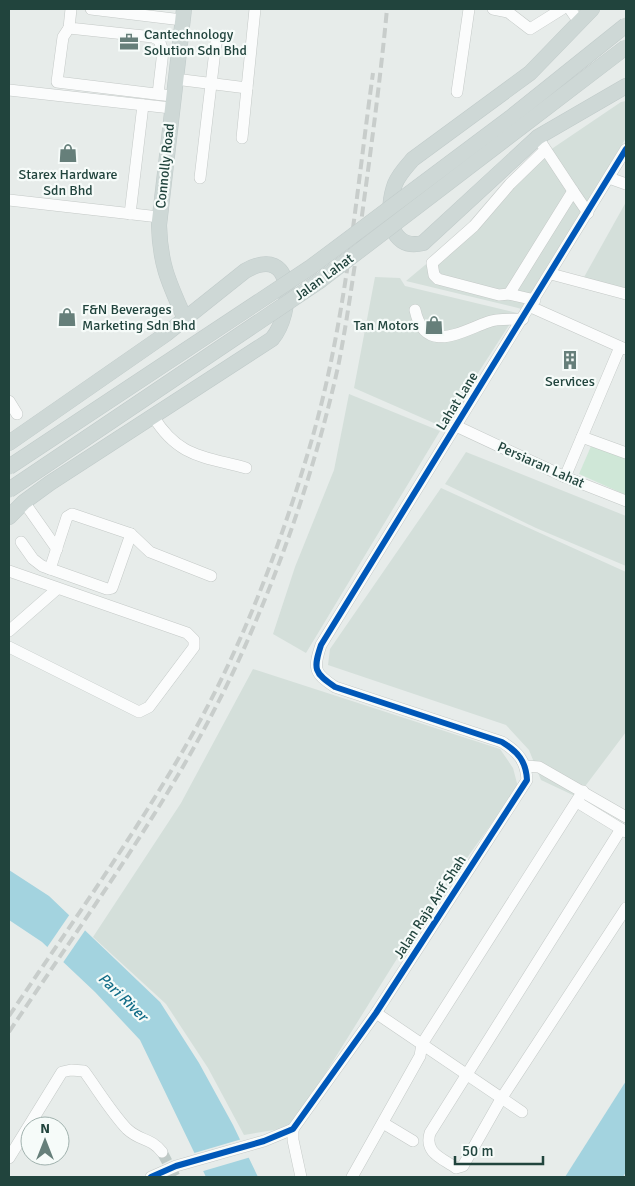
<svg xmlns="http://www.w3.org/2000/svg" width="635" height="1186" font-family="Signika,sans-serif">
<rect width="100%" height="100%" fill="#e7ecea"/>
<g fill="#d4dfda">
<path d="M 626,101 L 626,138 L 522,309 L 406,281 L 437,255 L 553,148 L 621,102 Z"/>
<path d="M 626,202 L 626,289 L 583,279 Z"/>
<path d="M 375,277 L 400,278 L 405,286 L 517,313 L 443,427 L 354,388 Z"/>
<path d="M 349,394 L 440,431 L 306,653 L 273,634 L 295,567 L 334,470 Z"/>
<path d="M 466,452 L 626,516 L 626,566 L 536,528 L 445,484 Z"/>
<path d="M 441,488 L 626,572 L 626,732 L 577,797 L 541,780 L 529,750 L 506,725 L 328,665 L 330,649 Z"/>
<path d="M 253,669 L 500,749 L 513,768 L 518,787 L 413,933 L 292,1127 L 244,1135 L 208,1068 L 166,1004 L 93,937 L 181,803 Z"/>
</g>
<path fill="#cfe7d7" d="M 592,444 L 626,459 L 626,495 L 579,474 Z"/>
<g fill="#a3d3df">
<path d="M 9,870 L 49,896 L 160,1002 L 199,1063 L 233,1125 L 258,1177 L 206,1177 L 140,1040 L 95,992 L 42,942 L 9,920 Z"/>
<path d="M 626,1081 L 626,1172 L 623,1177 L 565,1177 Z"/>
</g>
<g fill="#e7ecea">
<path d="M 70,914 L 86,929 L 62,964 L 46,949 Z"/>
<path d="M 242,1139 L 251,1157 L 200,1172 L 191,1154 Z"/>
</g>
<g fill="none" stroke-linecap="round" stroke-linejoin="round">
<path stroke="#bfcac7" stroke-width="11" stroke-dasharray="11 5.5" stroke-linecap="butt" d="M 162,1152 L 175,1177"/>
<g stroke="#c4c9c7" stroke-width="12">
<g id="minor">
<path d="M 71,9 L 69,28 L 153,37 L 159,40 L 163,51 L 158,94"/>
<path d="M 91,9 L 182,20"/>
<path d="M 493,9 L 508,12 L 530,29 L 562,9"/>
<path d="M 570,9 L 579,22"/>
<path d="M 69,28 L 63,37 L 57,82 L 172,96"/>
<path d="M 175,79 L 247,88 L 255,9"/>
<path d="M 9,90 L 171,108"/>
<path d="M 457,92 L 469,9"/>
<path d="M 242,138 L 247,88"/>
<path d="M 542,144 L 573,191"/>
<path d="M 200,178 L 216,42"/>
<path d="M 609,178 L 626,184"/>
<path d="M 9,200 L 159,217"/>
<path d="M 130,214 L 143,105"/>
<path d="M 551,274 L 626,294"/>
<path d="M 509,294 L 499,295 L 438,279 L 434,275 L 432,263 L 474,226 L 510,184 L 545,150"/>
<path d="M 535,300 L 509,294 L 573,191 L 588,213"/>
<path d="M 531,307 L 625,349"/>
<path d="M 415,310 C 425,355 460,332 488,322 C 499,318 511,320 523,319"/>
<path d="M 9,401 L 17,414"/>
<path d="M 153,416 C 178,457 202,456 246,468"/>
<path d="M 456,426 L 565,477 L 626,501"/>
<path d="M 582,437 L 626,453"/>
<path d="M 565,477 L 620,347"/>
<path d="M 24,502 L 57,549"/>
<path d="M 21,542 L 33,559 L 42,566 L 107,589 L 112,588 L 131,534"/>
<path d="M 50,569 L 67,517 L 72,514 L 131,534 L 150,552 L 211,576"/>
<path d="M 9,571 L 187,633 L 194,640 L 194,647 L 149,707 L 139,712 L 9,647"/>
<path d="M 9,631 L 57,589"/>
<path d="M 526,766 L 539,767 L 626,817"/>
<path d="M 577,802 L 626,832"/>
<path d="M 621,829 L 430,1133 C 424,1153 442,1158 456,1168 L 463,1166 L 501,1099 L 626,908"/>
<path d="M 376,1013 L 522,1112"/>
<path d="M 383,1123 L 413,1141"/>
<path d="M 293,1129 L 293,1140 L 301,1177"/>
<path d="M 9,1158 L 62,1072 L 71,1070 L 84,1071 C 98,1090 111,1112 127,1129 C 141,1142 150,1137 162,1152"/>
<path d="M 151,1177 L 176,1166 L 264,1141 L 293,1129 L 376,1013 L 527,780 C 526,761 518,752 502,742 L 335,687 C 314,673 313,669 321,645 L 626,149"/>
<path d="M 352,1177 L 420,1056 L 422,1044 L 583,791"/>
</g>
</g>
<g stroke="#c1cbca" stroke-width="16">
<g id="major">
<path d="M 184,9 L 159,225 C 160,265 169,283 185,319"/>
<path d="M 592,9 L 530,73 L 413,159 C 406,167 399,174 395,184 C 386,208 387,252 423,243 L 538,137 L 626,86"/>
<path d="M 9,443 L 166,334 L 245,271 C 296,242 294,313 272,339 L 50,483 L 24,502 L 9,517"/>
</g>
</g>
<use href="#minor" stroke="#fbfcfc" stroke-width="11"/>
<use href="#major" stroke="#ced8d6" stroke-width="15"/>
<g stroke="#c8cdcb" stroke-width="4" stroke-dasharray="10 5" stroke-linecap="butt">
<path d="M 9,1016 C 71,924 137,832 192,735 C 243,645 283,539 312,439 C 346,321 356,195 373,73"/>
<path d="M 9,1032 C 94,904 188,779 249,637 C 287,550 317,460 338,367 C 347,322 353,276 360,230 C 370,156 380,83 387,9"/>
</g>
<g stroke="#c1cbca" stroke-width="16" stroke-linecap="butt">
<g id="major-bridge">
<path d="M 9,467 L 311,267 L 510,118 L 626,25"/>
<path d="M 9,490 L 321,280 L 626,47"/>
</g>
</g>
<use href="#major-bridge" stroke="#ced8d6" stroke-width="15"/>
<g stroke="#f6fbf9" stroke-width="9">
<path id="cycleway" d="M 151,1177 L 176,1166 L 264,1141 L 293,1129 L 376,1013 L 527,780 C 526,761 518,752 502,742 L 335,687 C 314,673 313,669 321,645 L 626,149"/>
</g>
<use href="#cycleway" stroke="#0057b8" stroke-width="6"/>
</g>
<defs>
<g id="office-bare" transform="scale(1.5)"><path d="M-6-3h4V-5.5h4V-3h4V5H-6ZM-1-4.5V-3h2v-1.5ZM-6 0V1H6V0Z" fill="#667f7a" stroke="#f6fbf9" stroke-width="2.5" paint-order="stroke"/></g>
<g id="shop-bare" transform="scale(1.5)"><path d="M-5-2.5h2.3a2.7 3.5 0 0 1 5.4 0H5L5.5 6h-11ZM-1.5-2.5h3a1.5 2.3 0 0 0-3 0Z" fill="#667f7a" stroke="#f6fbf9" stroke-width="2.5" paint-order="stroke"/></g>
<g id="building-bare" transform="scale(1.5)"><path d="M-4-6H4V6H1V3H-1V6H-4ZM-2.5-4.3h1.7v1.8h-1.7ZM.8-4.3h1.7v1.8H.8ZM-2.5-1h1.7V.8h-1.7ZM.8-1h1.7V.8H.8Z" fill="#667f7a" stroke="#f6fbf9" stroke-width="2.5" paint-order="stroke"/></g>
</defs>
<g fill-rule="evenodd">
<use href="#office-bare" x="129" y="42"/>
<use href="#shop-bare" x="68" y="153"/>
<use href="#shop-bare" x="67" y="317"/>
<use href="#shop-bare" x="434" y="325"/>
<use href="#building-bare" x="570" y="360"/>
</g>
<g text-anchor="middle" dominant-baseline="central" stroke-width="4.5" stroke-linejoin="round" paint-order="stroke">
<g font-size="14" fill="#21443d" stroke="#f6fbf9" text-anchor="start">
<text x="144" y="34">Cantechnology<tspan x="144" dy="16">Solution Sdn Bhd</tspan></text>
<text x="68" y="174" text-anchor="middle">Starex Hardware<tspan x="68" dy="16">Sdn Bhd</tspan></text>
<text x="82" y="309">F&amp;N Beverages<tspan x="82" dy="16">Marketing Sdn Bhd</tspan></text>
<text x="419" y="325" text-anchor="end">Tan Motors</text>
<text x="570" y="381" text-anchor="middle">Services</text>
</g>
<g font-size="14" fill="#21443d" stroke="#f6fbf9">
<text transform="translate(165 166) rotate(-84)">Connolly Road</text>
<text transform="translate(324 277) rotate(-36)">Jalan Lahat</text>
<text transform="translate(457 401) rotate(-58)">Lahat Lane</text>
<text transform="translate(541 465) rotate(24)">Persiaran Lahat</text>
<text transform="translate(430 907) rotate(-57)">Jalan Raja Arif Shah</text>
</g>
<g font-size="15" font-style="italic" fill="#126d88" stroke="#f6fbf9">
<text transform="translate(123 997) rotate(44)">Pari River</text>
</g>
</g>
<rect width="635" height="1186" fill="none" stroke="#21443d" stroke-width="20"/>
<g transform="translate(45 1141)"><circle r="24" fill="#f6fbf9" stroke="#a1b2ae"/>
<path d="M0-4L9 19L0 12L-9 19Z" fill="#667f7a"/>
<text y="-8" font-size="14" font-weight="bold" text-anchor="middle" fill="#21443d">N</text>
</g>
<path d="M455 1156v8h88v-8" fill="none" stroke="#21443d" stroke-width="2.5"/>
<text x="462" y="1156" font-size="15" fill="#21443d" stroke="#f6fbf9" stroke-width="4" paint-order="stroke">50 m</text>
</svg>
